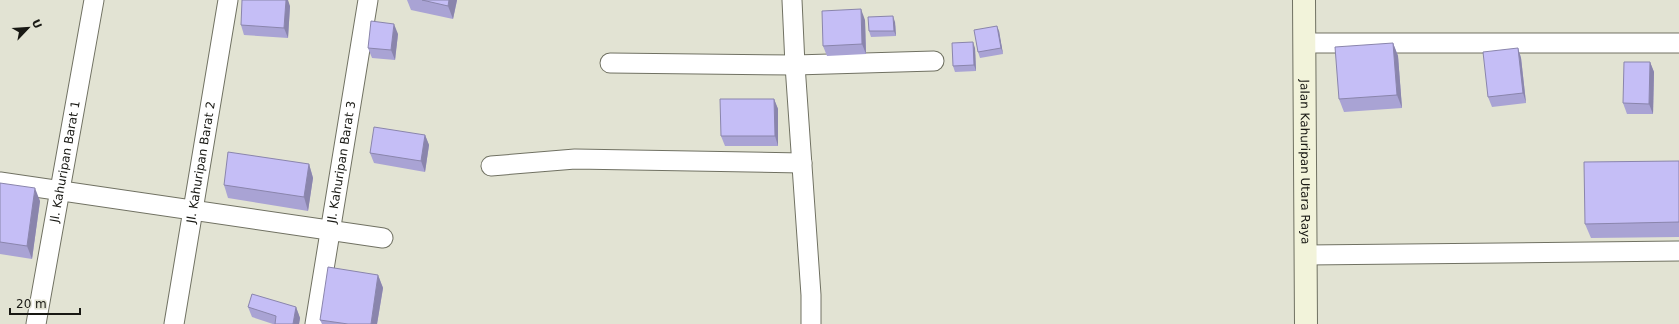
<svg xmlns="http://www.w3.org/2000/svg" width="1679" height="324" font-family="'DejaVu Sans',sans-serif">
<rect width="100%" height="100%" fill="#e2e3d3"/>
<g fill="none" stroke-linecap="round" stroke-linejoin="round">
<g stroke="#707162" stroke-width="21">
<g id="street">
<path d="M 792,0 L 795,65 L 811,295 L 811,324"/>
<path d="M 1304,43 L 1679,43"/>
<path d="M 610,63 L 795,65 L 934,61"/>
<path d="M 491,166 L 575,159 L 802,163"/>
<path d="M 0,182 L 383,238"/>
<path d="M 1307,255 L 1679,251"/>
<path id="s1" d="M 36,324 L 94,0"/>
<path id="s2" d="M 174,324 L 228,0"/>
<path id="s3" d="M 315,324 L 368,0"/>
</g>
</g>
<g stroke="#707162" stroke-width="24">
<g id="secondary">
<path id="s4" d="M 1304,0 L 1306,324"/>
</g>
</g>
<use href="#street" stroke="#fff" stroke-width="19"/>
<use href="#secondary" stroke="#f2f3da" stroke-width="22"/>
</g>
<g fill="#a9a3d4">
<path d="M 407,0 L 457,0 L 453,19 L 411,10 Z"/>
<path d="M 290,6 L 288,38 L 244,35 L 241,25 Z"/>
<path d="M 865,20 L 866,54 L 827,56 L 823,46 Z"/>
<path d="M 895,22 L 896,36 L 871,37 L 869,31 Z"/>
<path d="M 999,31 L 1003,54 L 980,58 L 978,52 Z"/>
<path d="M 398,34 L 395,60 L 372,58 L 368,48 Z"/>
<path d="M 1393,43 L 1398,56 L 1402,108 L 1344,112 L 1339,99 Z"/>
<path d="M 975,48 L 976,71 L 955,72 L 953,66 Z"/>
<path d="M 1518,48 L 1521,58 L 1526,103 L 1492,107 L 1488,97 Z"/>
<path d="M 1650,62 L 1654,72 L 1653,114 L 1627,114 L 1623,103 Z"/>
<path d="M 774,99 L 778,109 L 778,146 L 725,146 L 721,136 Z"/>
<path d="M 425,135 L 429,145 L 425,172 L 374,163 L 370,153 Z"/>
<path d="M 1679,161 L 1679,237 L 1591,238 L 1585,224 Z"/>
<path d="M 309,164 L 313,178 L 308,211 L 228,198 L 224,185 Z"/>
<path d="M 0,183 L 40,201 L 32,259 L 0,254 Z"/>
<path d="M 378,275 L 383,288 L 377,324 L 322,324 L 320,320 Z"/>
<path d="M 248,307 L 296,307 L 300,318 L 299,324 L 273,324 L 252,317 Z"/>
</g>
<g fill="#8a85ac">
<path d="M 286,0 L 288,0 L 290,6 L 288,38 L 284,28 Z"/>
<path d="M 449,0 L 457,0 L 453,19 L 448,6 Z"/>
<path d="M 861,9 L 865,20 L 866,54 L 862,44 Z"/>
<path d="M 893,16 L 895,22 L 896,36 L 894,31 Z"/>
<path d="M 394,24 L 398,34 L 395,60 L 391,50 Z"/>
<path d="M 997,26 L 999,31 L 1003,54 L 1001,48 Z"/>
<path d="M 973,42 L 975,48 L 976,71 L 974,65 Z"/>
<path d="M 1393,43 L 1398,56 L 1402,108 L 1397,95 Z"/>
<path d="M 1518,48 L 1521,58 L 1526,103 L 1523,93 Z"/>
<path d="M 1650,62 L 1654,72 L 1653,114 L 1649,104 Z"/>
<path d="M 774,99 L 778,109 L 778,146 L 775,136 Z"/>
<path d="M 425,135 L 429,145 L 425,172 L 421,161 Z"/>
<path d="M 309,164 L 313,178 L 308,211 L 304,197 Z"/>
<path d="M 35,188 L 40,201 L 32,259 L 27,246 Z"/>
<path d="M 378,275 L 383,288 L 377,324 L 371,324 Z"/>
<path d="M 296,307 L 300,318 L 299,324 L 293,324 Z"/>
</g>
<g fill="#c5bef6" stroke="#8a85ac">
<path d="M 242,0 L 286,0 L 284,28 L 241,25 Z"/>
<path d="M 422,0 L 449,0 L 448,6 Z"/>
<path d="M 861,9 L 862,44 L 823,46 L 822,11 Z"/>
<path d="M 893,16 L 894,31 L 869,31 L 868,17 Z"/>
<path d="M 371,21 L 394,24 L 391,50 L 368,48 Z"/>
<path d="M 997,26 L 1001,48 L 978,52 L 974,30 Z"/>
<path d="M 973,42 L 974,65 L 953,66 L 952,43 Z"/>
<path d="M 1393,43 L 1397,95 L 1339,99 L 1335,47 Z"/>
<path d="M 1518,48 L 1523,93 L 1488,97 L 1483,52 Z"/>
<path d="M 1624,62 L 1650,62 L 1649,104 L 1623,103 Z"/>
<path d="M 720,99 L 774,99 L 775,136 L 721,136 Z"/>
<path d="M 374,127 L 425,135 L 421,161 L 370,153 Z"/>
<path d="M 228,152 L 309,164 L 304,197 L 224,185 Z"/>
<path d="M 1679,161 L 1679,222 L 1585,224 L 1584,162 Z"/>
<path d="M 0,183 L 35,188 L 27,246 L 0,242 Z"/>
<path d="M 328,267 L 378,275 L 371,324 L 348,324 L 320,320 Z"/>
<path d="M 252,294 L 296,307 L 293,324 L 275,324 L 276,316 L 248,307 Z"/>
</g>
<g text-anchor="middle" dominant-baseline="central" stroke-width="3" stroke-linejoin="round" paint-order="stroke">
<g font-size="12" fill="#181813" stroke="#e2e3d3">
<text stroke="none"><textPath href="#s1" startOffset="165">Jl. Kahuripan Barat 1</textPath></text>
<text stroke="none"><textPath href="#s2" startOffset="164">Jl. Kahuripan Barat 2</textPath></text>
<text stroke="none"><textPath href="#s3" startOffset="164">Jl. Kahuripan Barat 3</textPath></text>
<text stroke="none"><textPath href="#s4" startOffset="162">Jalan Kahuripan Utara Raya</textPath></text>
</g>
</g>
<g transform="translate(28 28) rotate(65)" stroke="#e2e3d3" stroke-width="3" paint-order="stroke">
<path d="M0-3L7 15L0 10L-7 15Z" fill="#181813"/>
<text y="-6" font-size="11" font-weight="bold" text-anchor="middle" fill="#181813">U</text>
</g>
<path d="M10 308v6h70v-6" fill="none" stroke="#181813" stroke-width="2"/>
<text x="16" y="308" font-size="12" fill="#181813" stroke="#e2e3d3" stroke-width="3" paint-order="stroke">20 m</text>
</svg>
